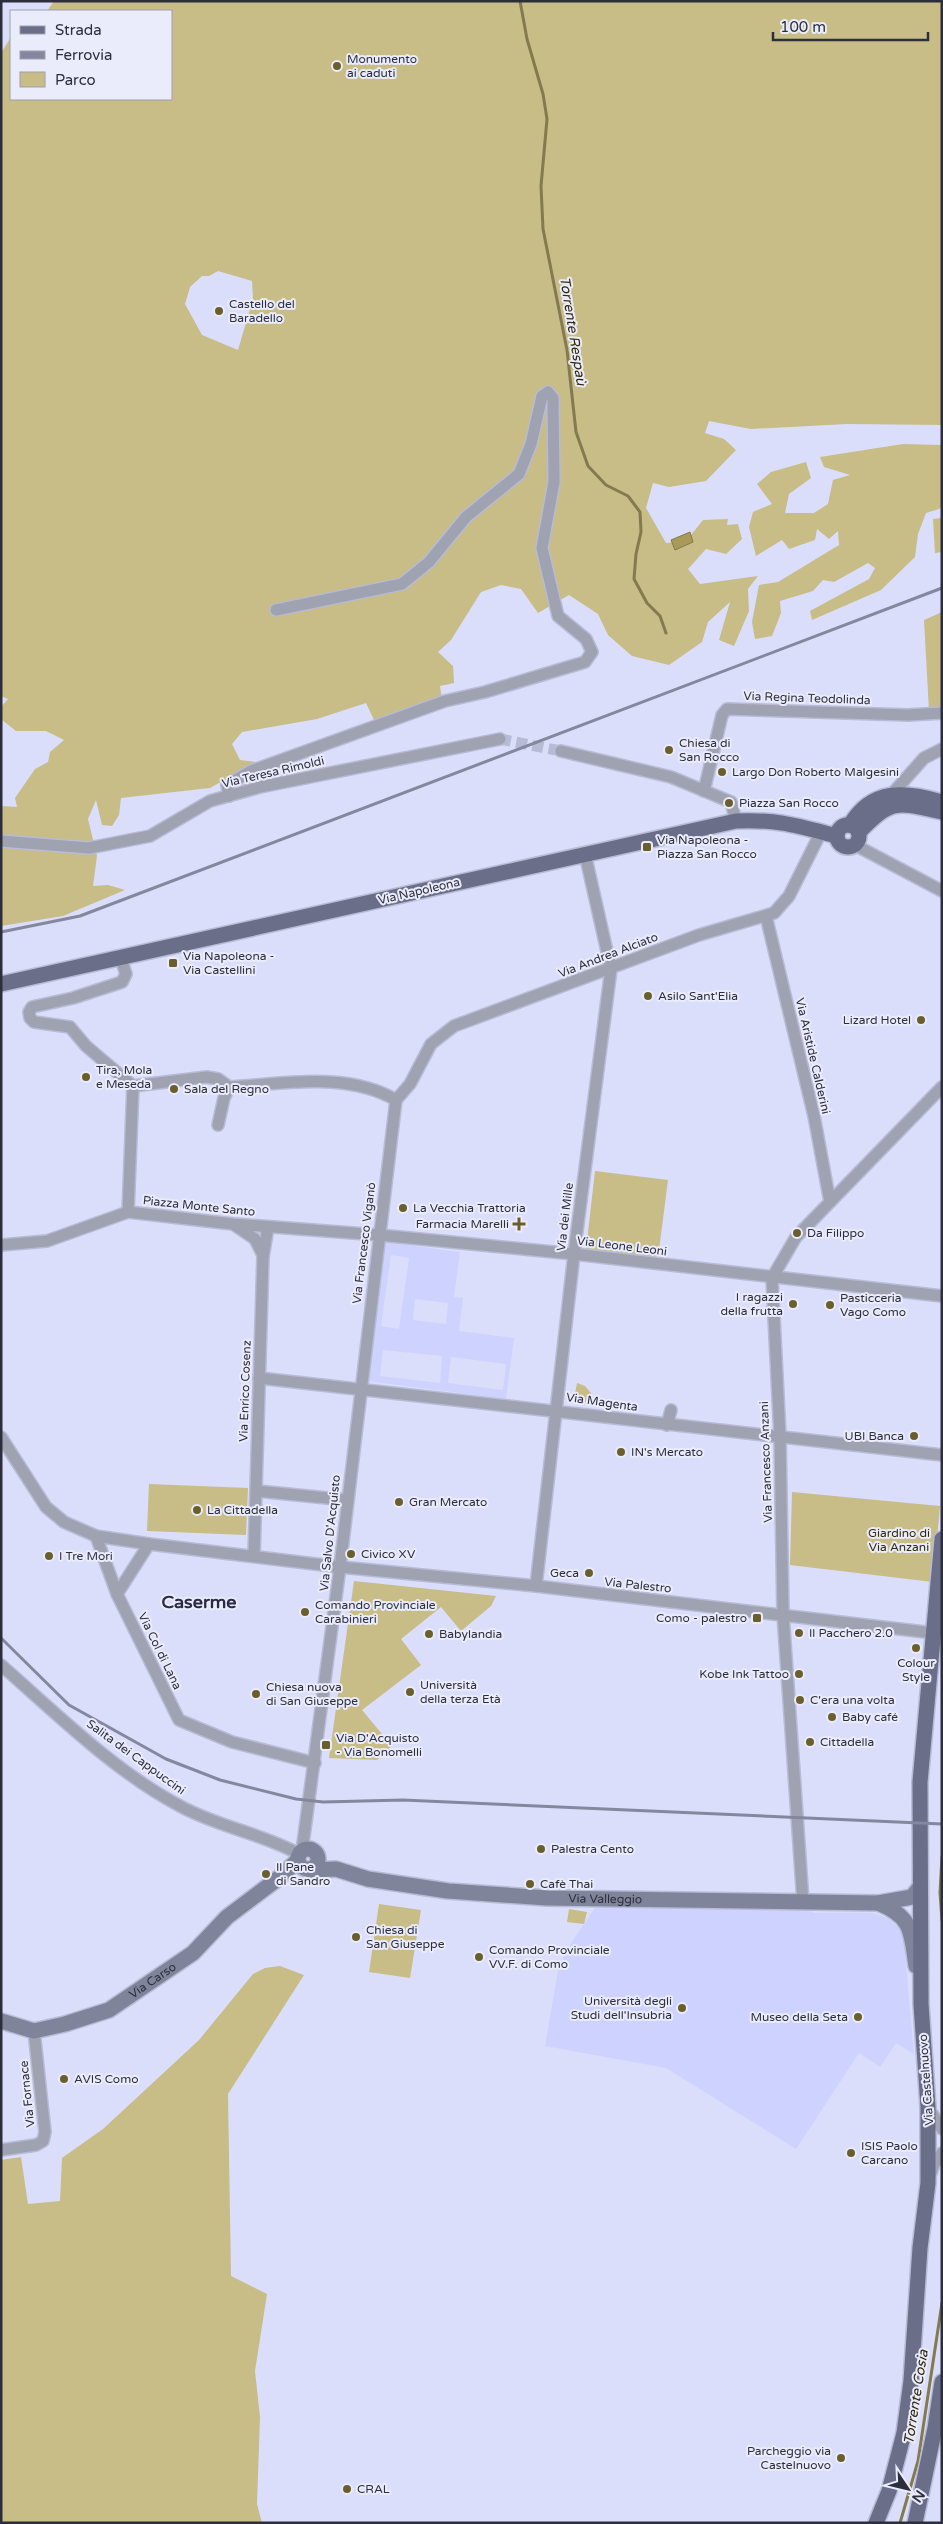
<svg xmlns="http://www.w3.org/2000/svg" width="943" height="2524" font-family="'Varela Round',sans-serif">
<rect width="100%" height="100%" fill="#dadefb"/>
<g fill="#cdd3fe" fill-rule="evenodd">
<path d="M 385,1242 L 460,1252 L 454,1297 L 463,1298 L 459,1331 L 514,1338 L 506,1399 L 367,1381 ZM 391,1255 L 409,1258 L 399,1329 L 381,1326 ZM 415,1299 L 448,1303 L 446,1324 L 413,1320 ZM 383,1350 L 442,1356 L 440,1383 L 380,1376 ZM 451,1357 L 506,1364 L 503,1390 L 448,1383 Z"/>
<path d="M 646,1906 L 809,1909 L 814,1913 L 872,1913 L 888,1918 L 899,1928 L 904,1942 L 914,2054 L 896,2043 L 880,2067 L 859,2053 L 796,2149 L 666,2068 L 545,2046 L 558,1971 L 567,1949 L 595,1908 Z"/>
</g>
<g fill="#c8bc87" fill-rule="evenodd">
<path d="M 54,1 L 942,1 L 942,425 L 847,424 L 751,429 L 709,421 L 705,433 L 724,439 L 736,450 L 706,481 L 669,487 L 653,483 L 646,508 L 666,543 L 690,541 L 691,535 L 703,520 L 728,519 L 727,525 L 738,524 L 742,539 L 726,554 L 706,549 L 688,569 L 700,584 L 758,576 L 748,589 L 749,611 L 734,646 L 719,640 L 730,602 L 708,622 L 702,642 L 669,665 L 632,656 L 608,635 L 598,614 L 569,595 L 538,613 L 521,589 L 501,585 L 481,592 L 451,640 L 438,652 L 453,666 L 454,683 L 440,686 L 442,700 L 375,722 L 366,703 L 317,719 L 242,732 L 232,744 L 240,760 L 256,762 L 210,788 L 121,798 L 119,815 L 112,826 L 102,825 L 96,800 L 88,819 L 97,856 L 93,886 L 108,885 L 125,890 L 63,916 L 1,926 L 1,806 L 17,807 L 15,798 L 35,769 L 48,762 L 50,752 L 64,740 L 46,731 L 16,731 L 1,719 L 1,707 L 8,699 L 1,696 L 1,53 L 11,37 L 11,99 L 171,99 L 171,11 L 47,11 ZM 218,271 L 252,281 L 253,299 L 238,350 L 202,335 L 185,304 L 190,287 L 202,276 L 209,276 Z"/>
<path d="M 903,444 L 942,445 L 942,508 L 926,513 L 918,534 L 915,557 L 881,590 L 812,620 L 810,611 L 869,579 L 875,568 L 868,563 L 834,582 L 823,580 L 813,591 L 780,601 L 781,613 L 772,636 L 755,639 L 752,622 L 759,585 L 778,582 L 839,545 L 838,531 L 829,539 L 817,529 L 815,540 L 789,549 L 782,540 L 756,556 L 749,527 L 753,512 L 772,504 L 757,484 L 771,472 L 806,462 L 811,478 L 789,494 L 785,513 L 814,513 L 828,504 L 833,480 L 850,475 L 824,467 L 820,457 Z"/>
<path d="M 942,518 L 942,552 L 935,553 L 933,519 Z"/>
<path d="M 942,612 L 942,709 L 929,711 L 924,620 Z"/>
<path d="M 595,1171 L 668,1180 L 658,1258 L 586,1250 Z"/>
<path d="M 577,1383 L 585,1386 L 591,1393 L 589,1403 L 574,1399 Z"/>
<path d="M 149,1484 L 248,1488 L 246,1535 L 147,1531 Z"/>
<path d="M 792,1492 L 940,1506 L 933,1582 L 790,1565 Z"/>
<path d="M 354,1581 L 496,1596 L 491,1606 L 461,1631 L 441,1607 L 401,1639 L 421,1665 L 362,1710 L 392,1746 L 377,1760 L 329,1758 Z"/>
<path d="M 379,1904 L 421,1910 L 410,1978 L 369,1972 Z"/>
<path d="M 569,1909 L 587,1912 L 584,1924 L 567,1922 Z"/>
<path d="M 280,1966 L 304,1975 L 228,2094 L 231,2276 L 267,2294 L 255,2371 L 260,2417 L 257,2504 L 262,2523 L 1,2523 L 1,2160 L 21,2157 L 28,2204 L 60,2201 L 62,2158 L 103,2129 L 199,2040 L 253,1974 L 265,1968 Z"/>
</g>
<path fill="#a99a57" stroke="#847a4f" d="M 690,532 L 693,542 L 675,550 L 671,540 Z"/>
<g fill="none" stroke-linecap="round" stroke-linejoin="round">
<g stroke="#847a4f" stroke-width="3">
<path d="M 520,1 L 527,39 L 543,94 L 547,119 L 541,186 L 543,229 L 567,350 L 576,432 L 588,466 L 606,485 L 628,496 L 640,512 L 641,532 L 636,554 L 634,579 L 647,603 L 660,616 L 666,633"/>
<path d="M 942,1857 L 940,1893 L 942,1920"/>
<path d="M 900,2523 L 918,2461 L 942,2303"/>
</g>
<path stroke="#b7bbd5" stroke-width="11" stroke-dasharray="11 5.5" stroke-linecap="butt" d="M 500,739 L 561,751"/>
<g stroke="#b7bbd5" stroke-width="14">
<g id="street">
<path d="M 561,751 L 671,777 L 731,802 L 736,821"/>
<path d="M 704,791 L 722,715 L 727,709 L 908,715 L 942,713"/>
<path d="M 892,794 L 924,758 L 942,749"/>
<path d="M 229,796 L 227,785 L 251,771 L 445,701 L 485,692 L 585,662 L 592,652 L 586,639 L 558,616 L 542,548 L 554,482 L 553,398 L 548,392 L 542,396 L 531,444 L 519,474 L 466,517 L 429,562 L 402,584 L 276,610"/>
<path d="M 1,841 L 89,848 L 150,836 L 210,801 L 260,787 L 500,739"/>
<path d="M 855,845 L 942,891"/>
<path d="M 766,916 L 814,1116 L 830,1202"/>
<path d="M 121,959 L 126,974 L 122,982 L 73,998 L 32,1007 L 29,1012 L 30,1018 L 34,1022 L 70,1027 L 86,1046 L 133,1086 L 207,1077 L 218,1079 L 229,1087 C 283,1084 347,1071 396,1100"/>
<path d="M 218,1125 L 224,1098 L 229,1087"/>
<path d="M 128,1212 L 133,1086"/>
<path d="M 236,1226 L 255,1239 L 263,1255"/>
<path d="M 1,1245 L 47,1241 L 128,1212 L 233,1224 L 379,1235 L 574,1254 L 942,1296"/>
<path d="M 259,1378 L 942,1455"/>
<path d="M 667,1425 L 671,1410"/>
<path d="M 1,1437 L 46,1507 L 64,1522 L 96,1536 L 149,1544 L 340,1567 L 536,1586 L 942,1634"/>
<path d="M 257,1491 L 347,1500"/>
<path d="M 96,1536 L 117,1594"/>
<path d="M 149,1544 L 117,1594 L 179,1720 L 232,1742 L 315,1763"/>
<path d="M 254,1556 L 263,1257 L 268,1227"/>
<path d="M 536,1586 L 574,1254 L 611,969 L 585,854"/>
<path d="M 1,1665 C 57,1714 114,1771 180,1806 C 218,1827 261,1833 299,1854"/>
<path d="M 302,1851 L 340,1567 L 396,1100 L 410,1084 L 431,1044 L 454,1026 L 699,935 L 774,913 L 789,896 L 821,832"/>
<path d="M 803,1902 L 783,1614 L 780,1436 L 772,1278 L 796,1237 L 942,1087"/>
<path d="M 929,2109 L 942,2129"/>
<path d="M 1,2150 L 36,2145 L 43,2141 L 45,2132 L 34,2031"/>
<path d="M 930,2176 L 934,2164 L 942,2153"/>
</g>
</g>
<g stroke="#b7bbd5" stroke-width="18">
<g id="secondary">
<circle cx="308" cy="1859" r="10"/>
<path id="s1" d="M 310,1870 L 336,1869 L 368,1879 L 448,1891 L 547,1898 L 878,1903 L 912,1897 L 919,1888"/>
<path d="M 878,1903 C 913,1917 911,1932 916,1966"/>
<path id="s2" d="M 1,2021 L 34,2031 L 65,2024 L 109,2010 L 193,1953 L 227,1917 L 280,1877 L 298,1860"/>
</g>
</g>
<g stroke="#b7bbd5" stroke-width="18">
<g id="primary">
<circle cx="848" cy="836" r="11"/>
<path d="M 850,825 C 872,788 905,791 942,802"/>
<path d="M 859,832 C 892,798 897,802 942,812"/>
<path d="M 1,984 L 736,821 C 777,819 798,826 837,836"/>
<path d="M 876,2523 L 889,2491 L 904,2433 L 911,2381 L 920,2248 L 928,2183 L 928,2107 L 921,2004 L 920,1782 L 942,1539"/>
<path d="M 915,2523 L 935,2428 L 942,2382"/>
</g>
</g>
<use href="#street" stroke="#9fa2b1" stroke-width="11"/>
<use href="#secondary" stroke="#80849a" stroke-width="15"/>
<use href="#primary" stroke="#6a6e89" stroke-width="15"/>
<g stroke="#84879d" stroke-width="3">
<path d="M 1,932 L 80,916 L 942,588"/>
<path d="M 1,1638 L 69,1705 L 166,1759 L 220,1780 L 296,1799 L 323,1802 L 403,1800 L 942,1824"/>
</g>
</g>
<g fill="#6a5f2c" stroke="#eaecfb" stroke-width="2">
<circle cx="337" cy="66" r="5"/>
<circle cx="219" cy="311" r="5"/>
<circle cx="669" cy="750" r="5"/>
<circle cx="722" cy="772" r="5"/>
<circle cx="729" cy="803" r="5"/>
<rect x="642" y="842" width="10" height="10" rx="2.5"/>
<rect x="168" y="958" width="10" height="10" rx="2.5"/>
<circle cx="648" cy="996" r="5"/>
<circle cx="921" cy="1020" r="5"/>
<circle cx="86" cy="1077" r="5"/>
<circle cx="174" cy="1089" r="5"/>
<circle cx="403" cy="1208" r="5"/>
<path d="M516.5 1216.5h5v5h5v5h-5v5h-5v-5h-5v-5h5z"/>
<circle cx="797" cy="1233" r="5"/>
<circle cx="793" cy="1304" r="5"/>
<circle cx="830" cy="1305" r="5"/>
<circle cx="914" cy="1436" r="5"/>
<circle cx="621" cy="1452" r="5"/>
<circle cx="399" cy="1502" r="5"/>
<circle cx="197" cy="1510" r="5"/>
<circle cx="351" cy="1554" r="5"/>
<circle cx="49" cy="1556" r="5"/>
<circle cx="589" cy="1573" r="5"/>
<circle cx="305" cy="1612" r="5"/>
<rect x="752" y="1613" width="10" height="10" rx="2.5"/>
<circle cx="799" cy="1633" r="5"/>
<circle cx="429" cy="1634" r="5"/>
<circle cx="916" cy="1648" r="5"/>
<circle cx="799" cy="1674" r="5"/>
<circle cx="410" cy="1692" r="5"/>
<circle cx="256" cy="1694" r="5"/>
<circle cx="800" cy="1700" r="5"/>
<circle cx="832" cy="1717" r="5"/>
<circle cx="810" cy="1742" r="5"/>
<rect x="321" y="1740" width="10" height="10" rx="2.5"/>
<circle cx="541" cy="1849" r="5"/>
<circle cx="266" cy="1874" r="5"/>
<circle cx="530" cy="1884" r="5"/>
<circle cx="356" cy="1937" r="5"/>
<circle cx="479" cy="1957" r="5"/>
<circle cx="682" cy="2008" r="5"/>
<circle cx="858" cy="2017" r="5"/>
<circle cx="64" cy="2079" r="5"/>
<circle cx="851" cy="2153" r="5"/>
<circle cx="841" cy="2458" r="5"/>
<circle cx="347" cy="2489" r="5"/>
</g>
<g text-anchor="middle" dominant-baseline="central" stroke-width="4" stroke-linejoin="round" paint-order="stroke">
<g font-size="12" fill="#2c2e3c" stroke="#eaecfb" text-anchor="start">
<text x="347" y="59">Monumento<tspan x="347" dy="14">ai caduti</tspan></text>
<text x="229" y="304">Castello del<tspan x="229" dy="14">Baradello</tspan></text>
<text x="679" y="743">Chiesa di<tspan x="679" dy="14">San Rocco</tspan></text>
<text x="732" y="772">Largo Don Roberto Malgesini</text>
<text x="739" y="803">Piazza San Rocco</text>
<text x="657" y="840">Via Napoleona -<tspan x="657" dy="14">Piazza San Rocco</tspan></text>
<text x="183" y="956">Via Napoleona -<tspan x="183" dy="14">Via Castellini</tspan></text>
<text x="658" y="996">Asilo Sant'Elia</text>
<text x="911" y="1020" text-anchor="end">Lizard Hotel</text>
<text x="96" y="1070">Tira, Mola<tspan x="96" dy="14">e Meseda</tspan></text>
<text x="184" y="1089">Sala del Regno</text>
<text x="413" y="1208">La Vecchia Trattoria</text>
<text x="509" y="1224" text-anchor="end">Farmacia Marelli</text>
<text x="807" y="1233">Da Filippo</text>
<text x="783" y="1297" text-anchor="end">I ragazzi<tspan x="783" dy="14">della frutta</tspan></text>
<text x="840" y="1298">Pasticceria<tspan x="840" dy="14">Vago Como</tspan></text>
<text x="904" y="1436" text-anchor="end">UBI Banca</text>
<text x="631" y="1452">IN's Mercato</text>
<text x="409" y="1502">Gran Mercato</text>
<text x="207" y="1510">La Cittadella</text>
<text x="361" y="1554">Civico XV</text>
<text x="59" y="1556">I Tre Mori</text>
<text x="579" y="1573" text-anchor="end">Geca</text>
<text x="315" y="1605">Comando Provinciale<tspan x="315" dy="14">Carabinieri</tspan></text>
<text x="747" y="1618" text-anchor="end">Como - palestro</text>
<text x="809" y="1633">Il Pacchero 2.0</text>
<text x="439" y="1634">Babylandia</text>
<text x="916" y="1663" text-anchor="middle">Colour<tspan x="916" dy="14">Style</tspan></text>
<text x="789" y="1674" text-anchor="end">Kobe Ink Tattoo</text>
<text x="420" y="1685">Università<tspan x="420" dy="14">della terza Età</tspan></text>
<text x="266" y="1687">Chiesa nuova<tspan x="266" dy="14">di San Giuseppe</tspan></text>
<text x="810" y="1700">C'era una volta</text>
<text x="842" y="1717">Baby café</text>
<text x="336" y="1738">Via D'Acquisto<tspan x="336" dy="14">- Via Bonomelli</tspan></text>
<text x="820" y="1742">Cittadella</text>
<text x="551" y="1849">Palestra Cento</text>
<text x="276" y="1867">Il Pane<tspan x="276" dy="14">di Sandro</tspan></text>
<text x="540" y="1884">Cafè Thai</text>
<text x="366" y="1930">Chiesa di<tspan x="366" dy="14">San Giuseppe</tspan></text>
<text x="489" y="1950">Comando Provinciale<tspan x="489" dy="14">VV.F. di Como</tspan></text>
<text x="672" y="2001" text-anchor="end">Università degli<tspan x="672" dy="14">Studi dell'Insubria</tspan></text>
<text x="848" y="2017" text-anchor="end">Museo della Seta</text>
<text x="74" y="2079">AVIS Como</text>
<text x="861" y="2146">ISIS Paolo<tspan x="861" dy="14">Carcano</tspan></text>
<text x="831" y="2451" text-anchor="end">Parcheggio via<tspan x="831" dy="14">Castelnuovo</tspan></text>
<text x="357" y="2489">CRAL</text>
</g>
<g font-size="12" fill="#2c2e3c" stroke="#eaecfb">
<text transform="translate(807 698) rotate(2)">Via Regina Teodolinda</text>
<text transform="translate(273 772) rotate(-13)">Via Teresa Rimoldi</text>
<text transform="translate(419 891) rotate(-13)">Via Napoleona</text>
<text transform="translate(608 955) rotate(-21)">Via Andrea Alciato</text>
<text transform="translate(813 1056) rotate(77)">Via Aristide Calderini</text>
<text transform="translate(199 1206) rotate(6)">Piazza Monte Santo</text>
<text transform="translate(565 1217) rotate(-83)">Via dei Mille</text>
<text transform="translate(364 1243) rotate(-83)">Via Francesco Viganò</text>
<text transform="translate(622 1246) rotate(7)">Via Leone Leoni</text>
<text transform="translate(245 1391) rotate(-88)">Via Enrico Cosenz</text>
<text transform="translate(602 1402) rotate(8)">Via Magenta</text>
<text transform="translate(766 1462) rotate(-92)">Via Francesco Anzani</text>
<text transform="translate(330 1533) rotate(-84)">Via Salvo D'Acquisto</text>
<text transform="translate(638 1585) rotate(6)">Via Palestro</text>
<text transform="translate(160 1651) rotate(64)">Via Col di Lana</text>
<text transform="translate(136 1757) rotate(36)">Salita dei Cappuccini</text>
<text stroke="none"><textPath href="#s1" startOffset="298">Via Valleggio</textPath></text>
<text stroke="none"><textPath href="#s2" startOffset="165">Via Carso</textPath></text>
<text transform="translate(926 2080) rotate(-94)">Via Castelnuovo</text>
<text transform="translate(27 2094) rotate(-96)">Via Fornace</text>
</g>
<g font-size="12" fill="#312a0c" stroke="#eaecfb">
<text x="899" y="1533">Giardino di<tspan x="899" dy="14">Via Anzani</tspan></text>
</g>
<g font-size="14" font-style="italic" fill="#30290a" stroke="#eaecfb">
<text transform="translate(573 331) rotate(81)">Torrente Respaù</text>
<text transform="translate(916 2397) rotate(-81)">Torrente Cosia</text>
</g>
<g font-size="18" font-weight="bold" fill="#292c47" stroke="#eaecfb">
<text x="199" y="1602">Caserme</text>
</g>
</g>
<rect width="943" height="2524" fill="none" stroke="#2c2e3c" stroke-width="5"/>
<rect x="10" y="10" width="162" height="90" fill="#eaecfb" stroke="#9ea0af"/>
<rect x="20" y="26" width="25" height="8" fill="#6a6e89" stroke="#9ea0af"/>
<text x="55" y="35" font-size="15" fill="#2c2e3c">Strada</text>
<rect x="20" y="51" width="25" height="8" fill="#84879d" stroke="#9ea0af"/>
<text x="55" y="60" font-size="15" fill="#2c2e3c">Ferrovia</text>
<rect x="20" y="72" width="25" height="15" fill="#c8bc87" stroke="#9ea0af"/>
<text x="55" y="85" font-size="15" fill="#2c2e3c">Parco</text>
<g transform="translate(908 2489) rotate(125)" stroke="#eaecfb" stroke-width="4" paint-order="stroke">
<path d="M0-4L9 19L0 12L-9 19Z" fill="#2c2e3c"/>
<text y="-8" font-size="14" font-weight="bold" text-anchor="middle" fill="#2c2e3c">N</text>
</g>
<path d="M773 32v8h155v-8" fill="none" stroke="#2c2e3c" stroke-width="2.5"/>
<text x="780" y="32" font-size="15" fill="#2c2e3c" stroke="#eaecfb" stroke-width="4" paint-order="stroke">100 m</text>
</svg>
